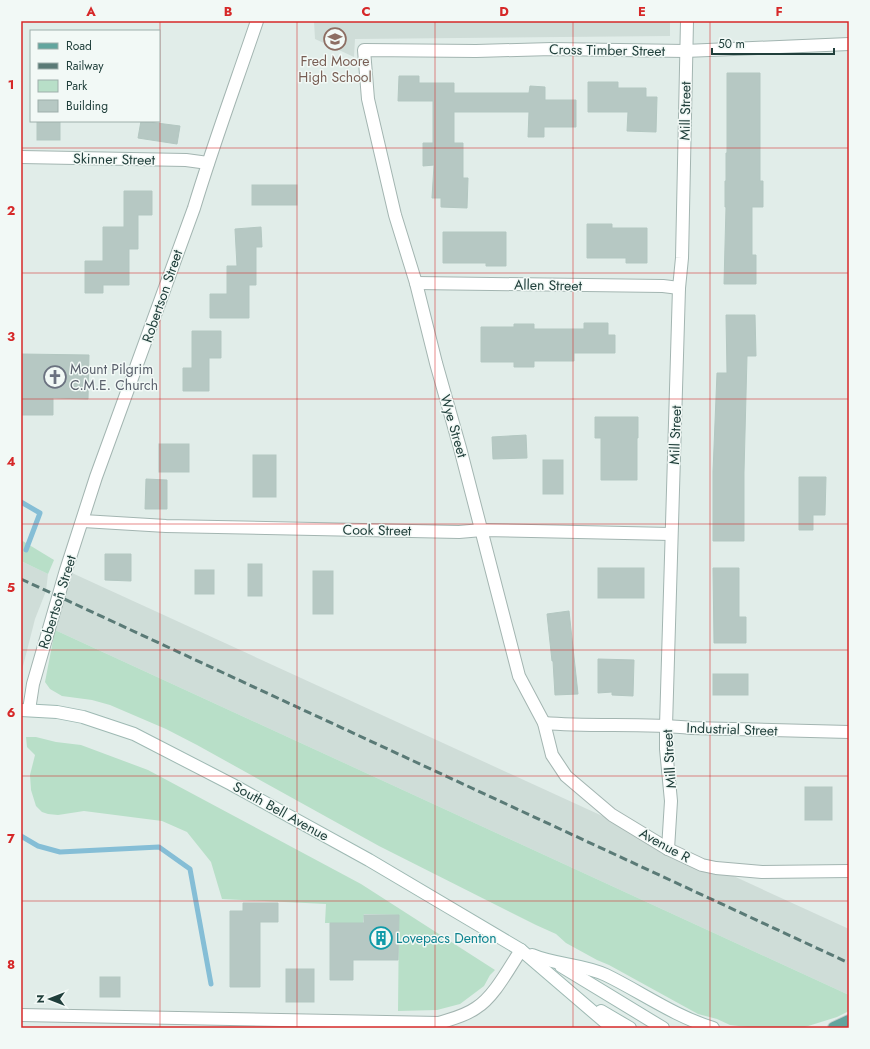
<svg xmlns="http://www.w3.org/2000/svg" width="870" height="1049" font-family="Jost,sans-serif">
<rect width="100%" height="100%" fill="#e1ede9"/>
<g fill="#cfddd8">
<path d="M 314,21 L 670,21 L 670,36 L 355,39 L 354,57 L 315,39 Z"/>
<path d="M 21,561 L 48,574 L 46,591 L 35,619 L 21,674 Z"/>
<path d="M 72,573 L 849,929 L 849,995 L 55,630 Z"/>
</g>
<g fill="#b8dfc8">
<path d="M 21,540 L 54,560 L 48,574 L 21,561 Z"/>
<path d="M 55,630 L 849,995 L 849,1011 L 837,1017 L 805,1027 L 756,1028 L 730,1025 L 717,1019 L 698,1014 L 609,965 L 597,960 L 566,943 L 556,934 L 536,925 L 379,846 L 197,745 L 166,729 L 110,705 L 92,700 L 62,696 L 50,689 L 45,682 Z"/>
<path d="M 26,737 L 36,737 L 56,742 L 81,745 L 148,770 L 361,884 L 495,970 L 490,975 L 484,986 L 460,1004 L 437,1010 L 398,1011 L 399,915 L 364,914 L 363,923 L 325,923 L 326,904 L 222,899 L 211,862 L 187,832 L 162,821 L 84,811 L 58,815 L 48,814 L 42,812 L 36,806 L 31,790 L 30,775 L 35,755 L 27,747 Z"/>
</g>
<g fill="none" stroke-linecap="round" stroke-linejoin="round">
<g stroke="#85bed6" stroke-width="5">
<path d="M 21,502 L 40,513 L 26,550"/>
<path d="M 21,836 L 38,846 L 60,852 L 159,847 L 190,869 L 211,984"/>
</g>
</g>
<g fill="#b6c8c3" stroke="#b3c7c1">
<path d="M 727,73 L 760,73 L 760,181 L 763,181 L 763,207 L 752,207 L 752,255 L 756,255 L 756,284 L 724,284 L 726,207 L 725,207 L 725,181 L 726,181 L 726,153 L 727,153 Z"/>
<path d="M 399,76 L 419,76 L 419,83 L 454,83 L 454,93 L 529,93 L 530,86 L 545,87 L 545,100 L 576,100 L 576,127 L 544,127 L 544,137 L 528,137 L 529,112 L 454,112 L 454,143 L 463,143 L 463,178 L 468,178 L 467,208 L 441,207 L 441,198 L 432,198 L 434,165 L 423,166 L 423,143 L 433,143 L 433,101 L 398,101 Z"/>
<path d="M 588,82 L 618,82 L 618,88 L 646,88 L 646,97 L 657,97 L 656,132 L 627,131 L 628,112 L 588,112 Z"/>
<rect x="37" y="121" width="23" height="19"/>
<path d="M 141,121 L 180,126 L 177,144 L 138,138 Z"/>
<rect x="252" y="185" width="45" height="20"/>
<path d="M 124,191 L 152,191 L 152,215 L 138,215 L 138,249 L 129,249 L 129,285 L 103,285 L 103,293 L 85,293 L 85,261 L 103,261 L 103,227 L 124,227 Z"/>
<path d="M 587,224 L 612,224 L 612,228 L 647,228 L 647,263 L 626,263 L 626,258 L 587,258 Z"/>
<path d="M 261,227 L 262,247 L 256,247 L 256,285 L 249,285 L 249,318 L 210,318 L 210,294 L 227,294 L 227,266 L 237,266 L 235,229 Z"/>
<path d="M 443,232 L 506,232 L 506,266 L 486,266 L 486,263 L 443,263 Z"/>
<path d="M 726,315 L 755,315 L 756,356 L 747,356 L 744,472 L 744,541 L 713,541 L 713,472 L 717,373 L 727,373 Z"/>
<path d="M 584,323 L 608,323 L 608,335 L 615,335 L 615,353 L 574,353 L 574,361 L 534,361 L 534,367 L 514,367 L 514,362 L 481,362 L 481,327 L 514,327 L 514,324 L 534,324 L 534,329 L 584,329 Z"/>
<path d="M 192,331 L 221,331 L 221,358 L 209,358 L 209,391 L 183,391 L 183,368 L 192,368 Z"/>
<path d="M 21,354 L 89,355 L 88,399 L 53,398 L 53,415 L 21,415 Z"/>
<path d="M 595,417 L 638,417 L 638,438 L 637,438 L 637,480 L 601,480 L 601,438 L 595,438 Z"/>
<path d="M 526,435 L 527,458 L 493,459 L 492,437 Z"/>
<rect x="159" y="444" width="30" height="28"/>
<rect x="253" y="455" width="23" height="42"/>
<rect x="543" y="460" width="20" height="34"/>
<path d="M 799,477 L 826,477 L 825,515 L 813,515 L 813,530 L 799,530 Z"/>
<path d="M 146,479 L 167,480 L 167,509 L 145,509 Z"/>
<path d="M 105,554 L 131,554 L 131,581 L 105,580 Z"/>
<rect x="248" y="564" width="14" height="32"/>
<rect x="598" y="568" width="46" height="30"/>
<path d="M 713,568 L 739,568 L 739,617 L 746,617 L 746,643 L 714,643 Z"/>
<rect x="195" y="570" width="19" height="24"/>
<rect x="313" y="571" width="20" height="43"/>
<path d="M 569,611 L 578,694 L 555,695 L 553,661 L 552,661 L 547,614 Z"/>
<path d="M 598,659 L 634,660 L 633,696 L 612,695 L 612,692 L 598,693 Z"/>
<rect x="713" y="674" width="35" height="21"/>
<rect x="805" y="787" width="27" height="33"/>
<path d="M 243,903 L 278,903 L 278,922 L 260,922 L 260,987 L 230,987 L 230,911 L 243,911 Z"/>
<path d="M 364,915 L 399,915 L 398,960 L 353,960 L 353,980 L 330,980 L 330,923 L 364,923 Z"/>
<rect x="286" y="969" width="28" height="33"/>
<rect x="100" y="977" width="20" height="20"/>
</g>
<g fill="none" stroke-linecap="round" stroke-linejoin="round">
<g stroke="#a3b5b1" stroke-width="14">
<g id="minor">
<path d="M 849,44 L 685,51 L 552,49 L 476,51 L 364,50 L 368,99 L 395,215 L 416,283 L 436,363 L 460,448 L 519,676 L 544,723 L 552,755 L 566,776 L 612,815 L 668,849 L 702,865 L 716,868 L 762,872 L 849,871"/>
<path d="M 21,157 L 186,160 L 208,163"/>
<path d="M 416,283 L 663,286 L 679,288"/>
<path d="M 83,521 L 166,526 L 459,532 L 482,530 L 671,534"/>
<path d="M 29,710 L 33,684 L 66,570 L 96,477 L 194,208 C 213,145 236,83 257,21"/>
<path d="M 544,723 C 593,727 642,723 691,728 L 849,732"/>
<path d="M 668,849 L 671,801 L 666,749 L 666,726 L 679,288 L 682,258 L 687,21"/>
<path d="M 21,1015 L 439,1023 C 451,1019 465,1016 476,1008 C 494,997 509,968 521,950"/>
</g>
</g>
<g stroke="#9eb9b3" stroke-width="14">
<g id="secondary">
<path d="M 21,710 L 57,712 L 83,717 L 134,734 L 231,784 L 369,860 L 521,950 L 612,1028"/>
<path d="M 532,955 C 555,965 583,964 606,975 C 641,992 674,1016 713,1028"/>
<path d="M 561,966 L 663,1028"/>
<path d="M 601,1011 L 630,1028"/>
</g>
</g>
<g stroke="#c1c9c8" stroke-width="14">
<path id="primary" d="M 834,1028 L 849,1021"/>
</g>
<use href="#minor" stroke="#fff" stroke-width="12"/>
<use href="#secondary" stroke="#fff" stroke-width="12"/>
<use href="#primary" stroke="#62a59e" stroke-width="12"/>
<path stroke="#5a7a76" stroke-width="3" stroke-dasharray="8 4" stroke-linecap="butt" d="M 21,579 L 849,963"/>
</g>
<path fill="none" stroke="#d62828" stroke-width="1" stroke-opacity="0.55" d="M 160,21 L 160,1028M 297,21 L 297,1028M 435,21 L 435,1028M 573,21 L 573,1028M 710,21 L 710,1028M 21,148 L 849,148M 21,273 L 849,273M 21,399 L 849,399M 21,524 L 849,524M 21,650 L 849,650M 21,776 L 849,776M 21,901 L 849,901"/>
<defs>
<g id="school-ring" transform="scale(1.15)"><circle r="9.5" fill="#f2f9f6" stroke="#8d6e63" stroke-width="1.5"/><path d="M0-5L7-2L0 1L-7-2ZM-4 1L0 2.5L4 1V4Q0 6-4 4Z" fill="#8d6e63"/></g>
<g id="church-ring" transform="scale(1.15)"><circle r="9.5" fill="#f2f9f6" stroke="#6b7280" stroke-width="1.5"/><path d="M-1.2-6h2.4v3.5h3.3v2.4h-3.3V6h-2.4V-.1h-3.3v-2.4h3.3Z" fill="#6b7280"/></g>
<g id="building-ring" transform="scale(1.15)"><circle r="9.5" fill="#f2f9f6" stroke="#0f9aa8" stroke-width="1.5"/><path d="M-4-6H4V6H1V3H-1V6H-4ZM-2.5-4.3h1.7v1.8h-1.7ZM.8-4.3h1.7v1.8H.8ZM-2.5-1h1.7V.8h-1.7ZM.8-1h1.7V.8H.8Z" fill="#0f9aa8"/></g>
</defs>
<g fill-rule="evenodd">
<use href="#school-ring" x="335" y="39"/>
<use href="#church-ring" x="55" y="377"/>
<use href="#building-ring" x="381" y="938"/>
</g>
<g text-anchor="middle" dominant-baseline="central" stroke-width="3" stroke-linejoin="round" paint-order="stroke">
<g font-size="14" fill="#203f3b" stroke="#f2f9f6">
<text transform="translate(607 50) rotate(1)">Cross Timber Street</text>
<text transform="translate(685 111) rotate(-89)">Mill Street</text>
<text transform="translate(114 159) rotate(1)">Skinner Street</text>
<text transform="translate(548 285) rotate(1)">Allen Street</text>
<text transform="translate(162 296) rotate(-71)">Robertson Street</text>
<text transform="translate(454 426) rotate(74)">Wye Street</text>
<text transform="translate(675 435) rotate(-88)">Mill Street</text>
<text transform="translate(377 530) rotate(1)">Cook Street</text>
<text transform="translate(57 602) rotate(-73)">Robertson Street</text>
<text transform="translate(732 729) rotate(2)">Industrial Street</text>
<text transform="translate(669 759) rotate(-94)">Mill Street</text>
<text transform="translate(281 811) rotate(29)">South Bell Avenue</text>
<text transform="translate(665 845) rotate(29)">Avenue R</text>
</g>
<g font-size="14" fill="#785e54" stroke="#f2f9f6">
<text x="335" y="61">Fred Moore<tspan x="335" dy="16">High School</tspan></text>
</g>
<g font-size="14" fill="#5b616d" stroke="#f2f9f6" text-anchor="start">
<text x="70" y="369">Mount Pilgrim<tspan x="70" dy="16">C.M.E. Church</tspan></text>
</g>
<g font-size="14" fill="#0d838f" stroke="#f2f9f6" text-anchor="start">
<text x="396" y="938">Lovepacs Denton</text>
</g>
</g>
<rect width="870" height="1049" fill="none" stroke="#f2f9f6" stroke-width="44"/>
<rect x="30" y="30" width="130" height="92" fill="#f2f9f6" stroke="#9eafab"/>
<rect x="38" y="43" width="20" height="6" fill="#62a59e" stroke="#9eafab"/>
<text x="66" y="50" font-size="12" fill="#203f3b">Road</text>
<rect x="38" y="63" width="20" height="6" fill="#5a7a76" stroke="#9eafab"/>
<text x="66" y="70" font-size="12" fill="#203f3b">Railway</text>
<rect x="38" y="80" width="20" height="12" fill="#b8dfc8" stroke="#9eafab"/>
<text x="66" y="90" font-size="12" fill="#203f3b">Park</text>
<rect x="38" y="100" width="20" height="12" fill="#b6c8c3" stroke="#9eafab"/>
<text x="66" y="110" font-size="12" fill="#203f3b">Building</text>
<g transform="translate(50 999) rotate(270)" stroke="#f2f9f6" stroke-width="3" paint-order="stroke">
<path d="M0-3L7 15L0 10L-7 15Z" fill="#203f3b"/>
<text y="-6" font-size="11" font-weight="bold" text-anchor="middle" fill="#203f3b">N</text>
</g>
<path d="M712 48v6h122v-6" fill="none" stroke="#203f3b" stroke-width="2"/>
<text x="718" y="48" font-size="12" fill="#203f3b" stroke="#f2f9f6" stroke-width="3" paint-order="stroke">50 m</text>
<rect x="22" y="22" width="826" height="1005" fill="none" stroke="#d62828" stroke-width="1.5"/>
<g font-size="13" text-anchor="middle" font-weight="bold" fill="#d62828">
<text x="91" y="16">A</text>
<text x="228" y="16">B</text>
<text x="366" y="16">C</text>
<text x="504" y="16">D</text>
<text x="642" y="16">E</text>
<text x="779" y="16">F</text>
<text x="11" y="89">1</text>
<text x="11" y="215">2</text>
<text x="11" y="341">3</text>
<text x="11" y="466">4</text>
<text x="11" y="592">5</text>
<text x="11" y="717">6</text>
<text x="11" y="843">7</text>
<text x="11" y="969">8</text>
</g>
</svg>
